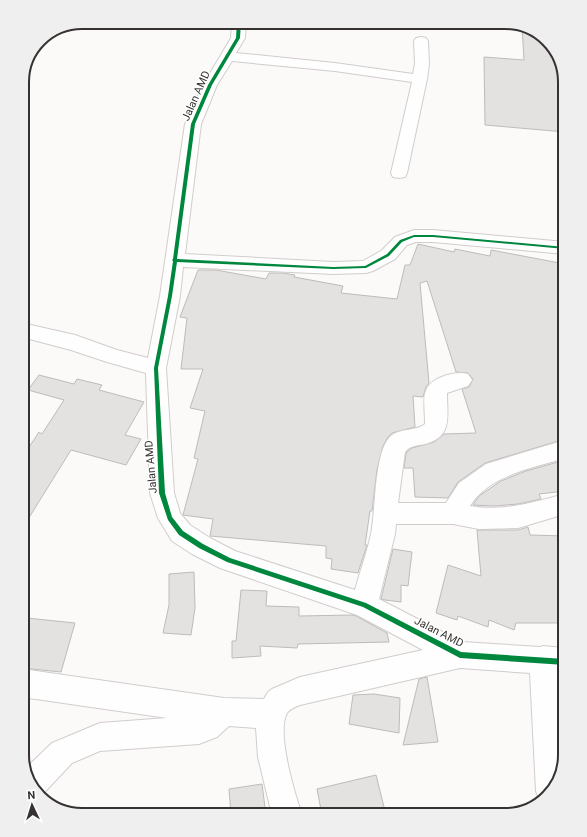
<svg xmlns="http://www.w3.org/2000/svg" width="587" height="837" font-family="Roboto,sans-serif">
<rect width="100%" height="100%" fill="#fcfaf8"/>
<g fill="#e4e2e0" stroke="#bebcba">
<path d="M 522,26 L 535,30 L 557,52 L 565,82 L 565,132 L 485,125 L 484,57 L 524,60 Z"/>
<path d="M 418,244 L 454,252 L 455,249 L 490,256 L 491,250 L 565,264 L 565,439 L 485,463 L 458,482 L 448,498 L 415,497 L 413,468 L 404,468 L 406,453 L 412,448 L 434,442 L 444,434 L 476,433 L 462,389 L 469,387 L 473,379 L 468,373 L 456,372 L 427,281 L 420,283 L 429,383 L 426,387 L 423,397 L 413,396 L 415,427 L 392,433 L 388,437 L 383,446 L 377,470 L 372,511 L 370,511 L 365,545 L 367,545 L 358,573 L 331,569 L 332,559 L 326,558 L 326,546 L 210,536 L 213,519 L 183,515 L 198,459 L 194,458 L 205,411 L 190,408 L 203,369 L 181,369 L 187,318 L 180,317 L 198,270 L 216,270 L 266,279 L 269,273 L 283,273 L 295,275 L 294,277 L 343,286 L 341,293 L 397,299 L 405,265 L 410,265 Z"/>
<path d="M 39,375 L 74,384 L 77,379 L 102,385 L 99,390 L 144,402 L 125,435 L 141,439 L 126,465 L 71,450 L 22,529 L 22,458 L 39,432 L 42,434 L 64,400 L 28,390 Z"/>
<path d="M 565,460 L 565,491 L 539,494 L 541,499 L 518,504 L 494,506 L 473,505 L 479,496 L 501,481 L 526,471 Z"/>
<path d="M 528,527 L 530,535 L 565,536 L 565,623 L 516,623 L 514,630 L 489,620 L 488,627 L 458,616 L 457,620 L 436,613 L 448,565 L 481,576 L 477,530 L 518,530 Z"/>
<path d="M 393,549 L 412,552 L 408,586 L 401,585 L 401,602 L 385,600 L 381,599 Z"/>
<path d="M 194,572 L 195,608 L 191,635 L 163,633 L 169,605 L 169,574 Z"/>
<path d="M 241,590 L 267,591 L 266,606 L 299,607 L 299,616 L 352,615 L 356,616 L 387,633 L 389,642 L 298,644 L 297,648 L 260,646 L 261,656 L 232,658 L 232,641 L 236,641 Z"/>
<path d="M 27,618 L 75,623 L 61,672 L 22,668 L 22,633 Z"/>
<path d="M 427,677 L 438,742 L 403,745 L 419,679 Z"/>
<path d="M 374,694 L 400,698 L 399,733 L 349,724 L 353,695 Z"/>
<path d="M 376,775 L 385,811 L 367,815 L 322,815 L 317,789 Z"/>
<path d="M 262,784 L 266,815 L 231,815 L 229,789 Z"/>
</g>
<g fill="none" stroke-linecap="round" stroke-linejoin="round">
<g stroke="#d0cdcc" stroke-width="2">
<path id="minor" d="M 232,22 L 246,22 L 245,38 L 236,53 L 335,63 L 413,74 L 415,64 L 414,41 L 416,38 L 421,37 L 426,38 L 428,41 L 429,64 L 427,79 L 407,173 L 405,177 L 399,178 L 393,177 L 391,173 L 412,82 L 335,71 L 232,61 L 217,85 L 201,124 L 185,254 L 333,262 L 363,261 L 381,251 L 395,237 L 414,230 L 433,230 L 565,242 L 565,254 L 433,242 L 416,242 L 407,245 L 395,259 L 373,271 L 366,273 L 333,274 L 183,267 L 180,296 L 166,368 L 174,493 L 180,513 L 190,525 L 210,538 L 235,551 L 355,590 C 360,571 367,553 371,534 C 376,509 374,456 389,438 C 399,427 416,432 425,424 C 425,399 418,384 447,375 C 455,373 461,372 468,374 L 472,380 L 468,386 L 447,393 C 447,416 453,437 425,444 C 416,446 411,445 405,452 L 398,503 L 446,503 L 459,483 L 486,464 L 565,440 L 565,458 C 533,468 489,475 470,506 C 503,512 534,502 565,494 L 565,514 L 518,528 L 479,529 L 453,524 L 396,524 L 395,534 L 379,599 L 462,642 L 540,647 L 543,646 L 565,648 L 565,676 L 558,675 L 564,760 L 557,785 L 540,802 L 536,791 L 530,673 L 460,668 L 300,705 C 295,707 290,709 287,713 C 276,733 295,794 302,815 L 272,815 L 258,757 L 256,728 L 229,726 L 217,737 L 199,744 L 100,751 L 72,763 L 41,796 L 30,785 L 26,768 L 52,743 L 100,723 L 167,718 L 22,697 L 22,669 L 224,698 L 264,699 L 268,692 L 272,689 L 300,677 L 423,650 L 357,615 L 220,568 L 192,554 L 172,541 L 158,518 L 150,493 L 146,373 L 107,362 L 71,350 L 22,337 L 22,323 L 75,335 L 117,350 L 148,358 L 160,296 L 185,124 L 203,85 L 231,38 Z"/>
</g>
<use href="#minor" fill="#fffefe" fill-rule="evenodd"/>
<g stroke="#fff" stroke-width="3">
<path id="cycleway" d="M 237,22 L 241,22 L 240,38 L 212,85 L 195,124 L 177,259 L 333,267 L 365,266 L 387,254 L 400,240 L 414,235 L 433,235 L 565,247 L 565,249 L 433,237 L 414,237 L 402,242 L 389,256 L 366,268 L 333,269 L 177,262 L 172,296 L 158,368 L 165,493 L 172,517 L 183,531 L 203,544 L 230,558 L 366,603 L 461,652 L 565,659 L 565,665 L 460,658 L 363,607 L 227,562 L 199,548 L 179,535 L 168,520 L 159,493 L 154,368 L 168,296 L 173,261 L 172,260 L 173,259 L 191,124 L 208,85 L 236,38 Z"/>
</g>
<use href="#cycleway" fill="#00873e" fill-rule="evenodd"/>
</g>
<g text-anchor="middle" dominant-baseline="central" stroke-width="3" stroke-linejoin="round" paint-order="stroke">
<g font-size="11" fill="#363231" stroke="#fff">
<text transform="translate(196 96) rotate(-66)">Jalan AMD</text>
<text transform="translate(151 467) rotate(-95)">Jalan AMD</text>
<text transform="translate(439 632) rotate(27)">Jalan AMD</text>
</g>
</g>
<path d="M0 0H587V837H0ZM82 29H505A53 53 0 0 1 558 82V755A53 53 0 0 1 505 808H82A53 53 0 0 1 29 755V82A53 53 0 0 1 82 29Z" fill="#efefef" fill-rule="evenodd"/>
<path fill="none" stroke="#363231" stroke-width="2" d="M82 29H505A53 53 0 0 1 558 82V755A53 53 0 0 1 505 808H82A53 53 0 0 1 29 755V82A53 53 0 0 1 82 29Z"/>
<g transform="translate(32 805) rotate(356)" stroke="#ffffff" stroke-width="3" paint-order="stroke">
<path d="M0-3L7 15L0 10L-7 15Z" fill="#363231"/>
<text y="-6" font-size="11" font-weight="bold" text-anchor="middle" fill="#363231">N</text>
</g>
</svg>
